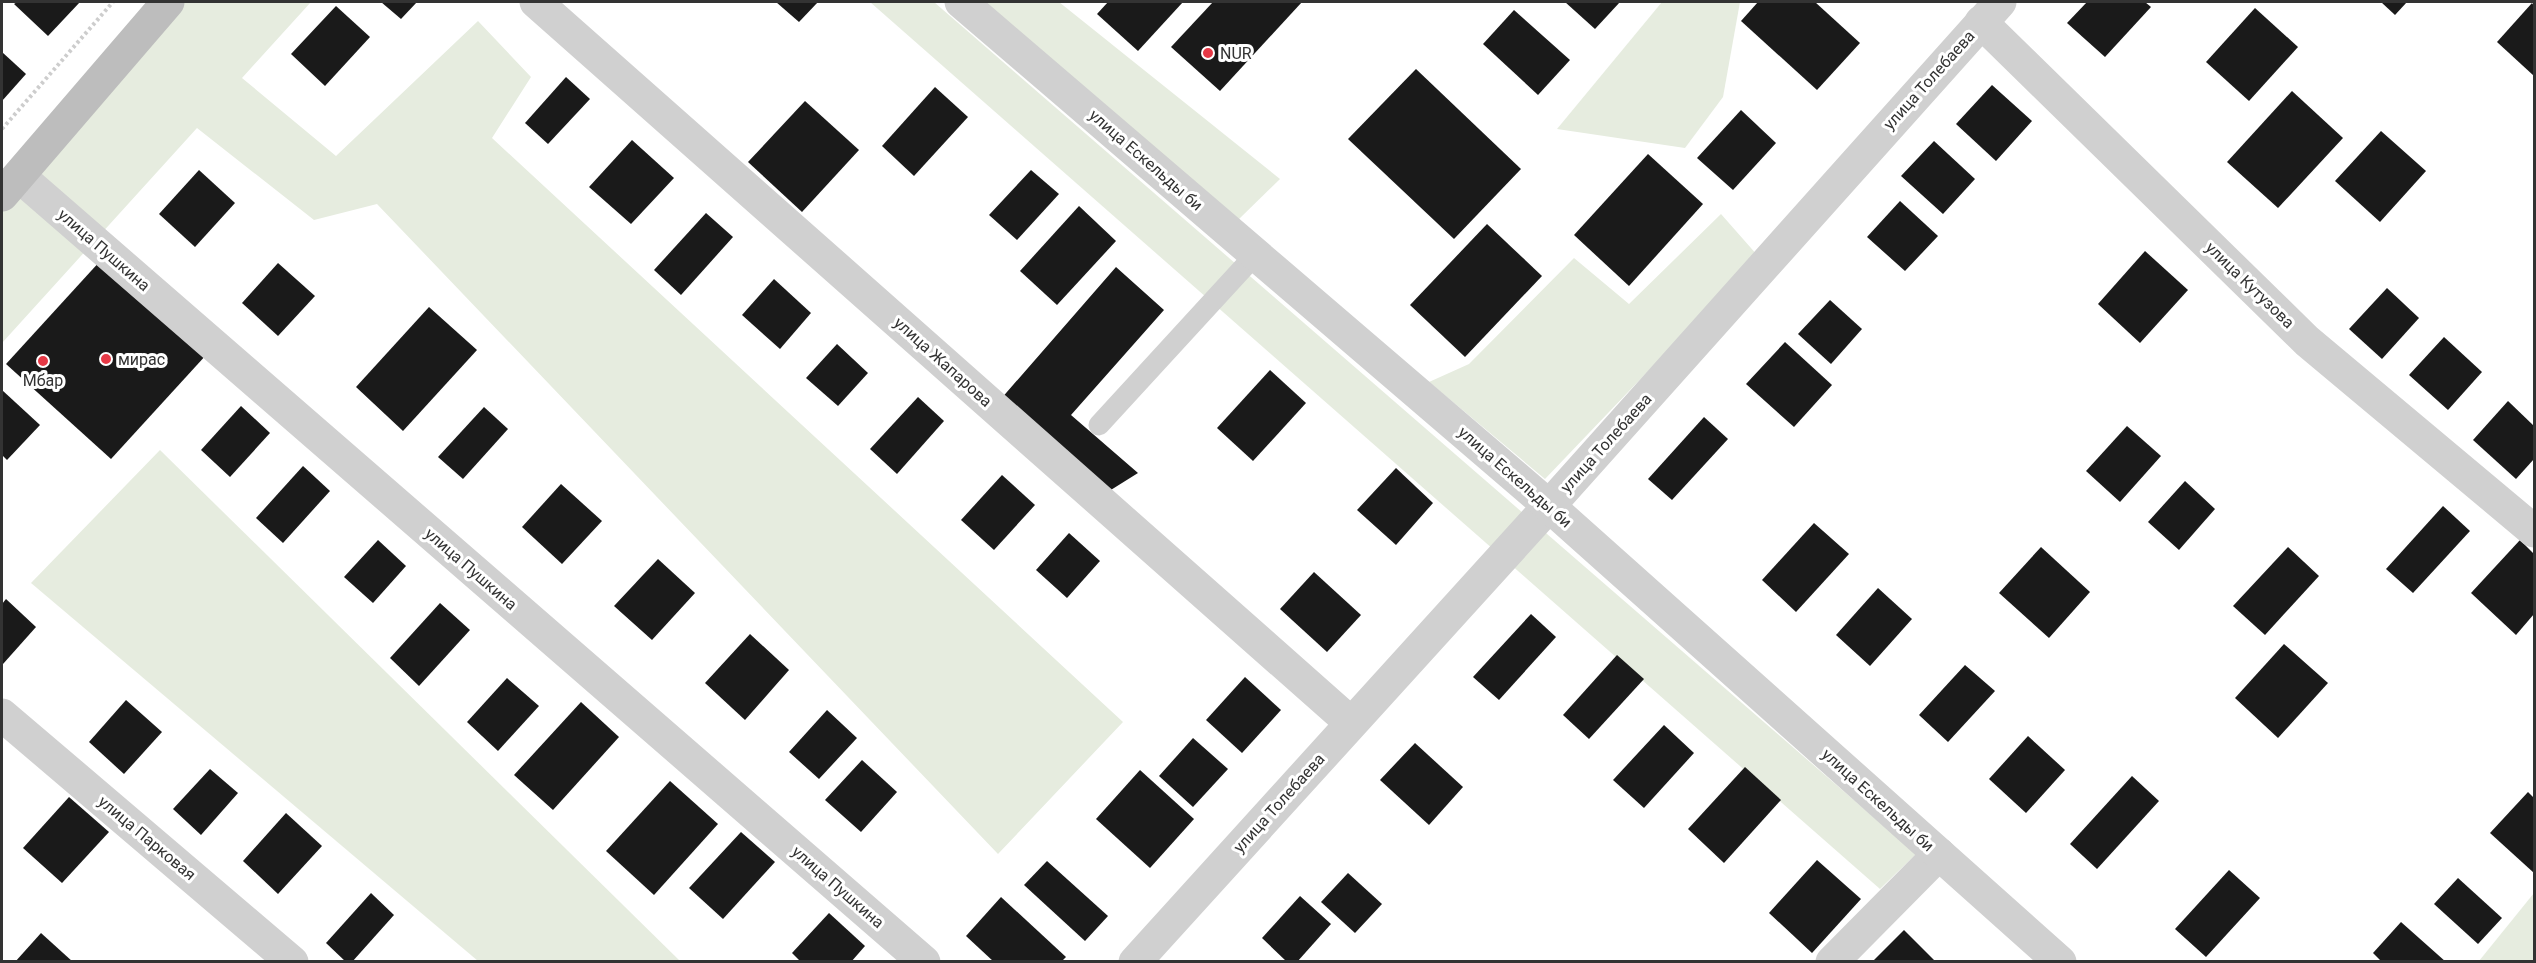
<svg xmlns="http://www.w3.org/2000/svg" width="2536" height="963" font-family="Roboto,sans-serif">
<rect width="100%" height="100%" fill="#fff"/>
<g fill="#e6ecdf">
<path d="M 184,2 L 311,2 L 242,78 L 336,156 L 478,21 L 531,77 L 492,138 L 1123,722 L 998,854 L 377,204 L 314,220 L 197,128 L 2,343 L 2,208 Z"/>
<path d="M 870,2 L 934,2 L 1916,854 L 1880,889 Z"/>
<path d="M 973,2 L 1059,2 L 1280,179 L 1238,220 Z"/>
<path d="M 1662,2 L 1740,2 L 1723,97 L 1685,148 L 1557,129 Z"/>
<path d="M 1721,214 L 1758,256 L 1545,479 L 1429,382 L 1469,364 L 1574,258 L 1629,304 Z"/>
<path d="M 160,450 L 680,961 L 478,961 L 31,583 Z"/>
<path d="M 2534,893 L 2534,961 L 2479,961 Z"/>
</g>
<g fill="#1a1a1a">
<path d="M 17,2 L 80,2 L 48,36 L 14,4 Z"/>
<path d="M 381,2 L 417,2 L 401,19 Z"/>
<path d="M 776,2 L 818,2 L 799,22 Z"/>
<path d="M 1108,2 L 1183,2 L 1138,51 L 1097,14 Z"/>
<path d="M 1213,2 L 1302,2 L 1220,91 L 1171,47 Z"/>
<path d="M 1565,2 L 1620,2 L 1595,29 Z"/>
<path d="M 1758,2 L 1815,2 L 1860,43 L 1817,90 L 1741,21 Z"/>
<path d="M 2087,2 L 2145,2 L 2151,7 L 2105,57 L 2067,23 Z"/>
<path d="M 2381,2 L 2407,2 L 2395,15 Z"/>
<path d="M 2532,3 L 2534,6 L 2534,76 L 2497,42 Z"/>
<path d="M 336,6 L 370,37 L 325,86 L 291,54 Z"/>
<path d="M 2255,8 L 2298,47 L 2249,101 L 2206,62 Z"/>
<path d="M 1514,10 L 1570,60 L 1538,95 L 1483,44 Z"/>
<path d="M 2,52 L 26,74 L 2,101 Z"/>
<path d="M 1416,69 L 1521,169 L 1454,239 L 1348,139 Z"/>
<path d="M 566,77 L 590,99 L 548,144 L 525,123 Z"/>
<path d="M 1992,85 L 2032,121 L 1996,161 L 1956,124 Z"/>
<path d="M 935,87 L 968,117 L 914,176 L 882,146 Z"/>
<path d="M 2292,91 L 2343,138 L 2278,208 L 2227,162 Z"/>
<path d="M 805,101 L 859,150 L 802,212 L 748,162 Z"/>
<path d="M 1741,110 L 1776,143 L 1733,190 L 1697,158 Z"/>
<path d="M 2381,131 L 2426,171 L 2380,222 L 2335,181 Z"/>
<path d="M 632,140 L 674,178 L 631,224 L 589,187 Z"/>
<path d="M 1934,141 L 1975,179 L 1943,214 L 1901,176 Z"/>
<path d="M 1648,154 L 1703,204 L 1629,286 L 1574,235 Z"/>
<path d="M 199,170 L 235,203 L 195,247 L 159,214 Z"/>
<path d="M 1031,170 L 1059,194 L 1017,240 L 989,215 Z"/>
<path d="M 1900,201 L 1938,236 L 1905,271 L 1867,237 Z"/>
<path d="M 1079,206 L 1116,241 L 1057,305 L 1020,271 Z"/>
<path d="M 706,213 L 733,237 L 681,295 L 654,270 Z"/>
<path d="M 1487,224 L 1542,276 L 1465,357 L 1410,305 Z"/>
<path d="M 2145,251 L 2188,290 L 2140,343 L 2098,304 Z"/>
<path d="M 102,259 L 207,354 L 111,459 L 6,364 Z"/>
<path d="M 278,263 L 315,296 L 278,336 L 242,303 Z"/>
<path d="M 1116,267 L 1164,310 L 1071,415 L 1138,473 L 1106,493 L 1000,400 Z"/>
<path d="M 774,279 L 811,313 L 780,349 L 742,315 Z"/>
<path d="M 2387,288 L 2419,318 L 2382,359 L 2349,329 Z"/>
<path d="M 1830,300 L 1862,329 L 1831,364 L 1798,334 Z"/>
<path d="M 429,307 L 477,350 L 403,431 L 356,387 Z"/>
<path d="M 2444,337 L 2482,372 L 2448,410 L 2409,375 Z"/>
<path d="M 1785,342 L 1832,385 L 1794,427 L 1746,384 Z"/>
<path d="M 837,344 L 868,373 L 838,406 L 806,378 Z"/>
<path d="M 1270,370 L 1306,403 L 1253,461 L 1217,428 Z"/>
<path d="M 2,390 L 40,425 L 7,460 L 2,455 Z"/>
<path d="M 918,397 L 944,421 L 897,474 L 870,449 Z"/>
<path d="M 2508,401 L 2534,426 L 2534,459 L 2516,479 L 2473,440 Z"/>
<path d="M 241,406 L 270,433 L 230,477 L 201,450 Z"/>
<path d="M 484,407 L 508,429 L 463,479 L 438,457 Z"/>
<path d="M 1704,417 L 1728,439 L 1672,500 L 1648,479 Z"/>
<path d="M 2127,426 L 2161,456 L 2120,502 L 2086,471 Z"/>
<path d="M 303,466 L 330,491 L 283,543 L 256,518 Z"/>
<path d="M 1396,468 L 1433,503 L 1396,545 L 1357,510 Z"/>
<path d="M 1002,475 L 1035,505 L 994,550 L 961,520 Z"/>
<path d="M 2185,481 L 2215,509 L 2179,550 L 2148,522 Z"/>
<path d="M 561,484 L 602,521 L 562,564 L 522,527 Z"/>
<path d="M 2443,506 L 2470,531 L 2413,593 L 2386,569 Z"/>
<path d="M 1814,523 L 1849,554 L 1796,612 L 1762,580 Z"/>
<path d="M 1069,533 L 1100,561 L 1067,598 L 1036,570 Z"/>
<path d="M 378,540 L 406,566 L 373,603 L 344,577 Z"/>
<path d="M 2520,540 L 2534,554 L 2534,614 L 2516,635 L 2471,593 Z"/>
<path d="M 2041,547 L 2090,592 L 2049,638 L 1999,593 Z"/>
<path d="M 2288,547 L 2319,576 L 2265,635 L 2233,606 Z"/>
<path d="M 658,559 L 695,593 L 652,640 L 614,606 Z"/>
<path d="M 1314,572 L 1361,615 L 1327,652 L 1280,609 Z"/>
<path d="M 1878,588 L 1912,619 L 1870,666 L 1836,635 Z"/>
<path d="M 6,599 L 36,627 L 3,664 L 2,604 Z"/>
<path d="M 440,603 L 470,630 L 419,686 L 390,658 Z"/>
<path d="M 1531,614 L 1556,637 L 1499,700 L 1473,677 Z"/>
<path d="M 750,634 L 789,670 L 745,720 L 705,683 Z"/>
<path d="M 2284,644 L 2328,683 L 2278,738 L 2235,698 Z"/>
<path d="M 1617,655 L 1644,679 L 1589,739 L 1563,715 Z"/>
<path d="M 1965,665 L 1995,691 L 1948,742 L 1919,715 Z"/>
<path d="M 1245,677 L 1281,710 L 1242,753 L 1206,720 Z"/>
<path d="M 507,678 L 539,706 L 498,751 L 467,722 Z"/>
<path d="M 126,700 L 162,732 L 124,774 L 89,742 Z"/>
<path d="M 581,702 L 619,737 L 553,810 L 514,775 Z"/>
<path d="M 827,710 L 857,738 L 819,779 L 789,752 Z"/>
<path d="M 1664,725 L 1694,753 L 1644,808 L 1613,780 Z"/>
<path d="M 2028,736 L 2065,770 L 2026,813 L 1989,779 Z"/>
<path d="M 1193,738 L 1228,769 L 1193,807 L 1159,776 Z"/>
<path d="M 1415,743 L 1463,787 L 1429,825 L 1380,780 Z"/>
<path d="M 862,760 L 897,792 L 861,832 L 825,800 Z"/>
<path d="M 1745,767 L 1781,800 L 1724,863 L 1688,829 Z"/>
<path d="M 210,769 L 238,793 L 201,835 L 173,809 Z"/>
<path d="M 1140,770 L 1194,819 L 1150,868 L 1096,819 Z"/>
<path d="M 2132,776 L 2159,801 L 2097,869 L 2070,844 Z"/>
<path d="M 670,781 L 718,824 L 654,895 L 606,851 Z"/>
<path d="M 2528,792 L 2534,798 L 2534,873 L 2490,833 Z"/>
<path d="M 69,797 L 109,832 L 62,883 L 23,848 Z"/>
<path d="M 286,813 L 322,846 L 278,894 L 243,861 Z"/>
<path d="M 741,832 L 775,862 L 723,919 L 689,888 Z"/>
<path d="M 1817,860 L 1861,899 L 1812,953 L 1769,913 Z"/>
<path d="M 1047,861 L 1108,916 L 1085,941 L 1024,885 Z"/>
<path d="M 2229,870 L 2260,898 L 2206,957 L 2175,929 Z"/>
<path d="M 1348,873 L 1382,904 L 1355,933 L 1321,902 Z"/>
<path d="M 2458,878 L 2502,918 L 2478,944 L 2434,904 Z"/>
<path d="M 371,893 L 394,915 L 352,962 L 346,962 L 326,943 Z"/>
<path d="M 1300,896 L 1331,924 L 1297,962 L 1287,962 L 1262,938 Z"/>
<path d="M 1001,897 L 1066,957 L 1061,962 L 994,962 L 966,936 Z"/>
<path d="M 829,913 L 865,946 L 851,962 L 801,962 L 792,953 Z"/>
<path d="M 2401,922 L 2446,962 L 2382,962 L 2373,953 Z"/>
<path d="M 1904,930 L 1936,962 L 1872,962 Z"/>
<path d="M 41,933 L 73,962 L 15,962 Z"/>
</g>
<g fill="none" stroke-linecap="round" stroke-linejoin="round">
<path stroke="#cdcdcd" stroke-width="4" stroke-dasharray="3 3" stroke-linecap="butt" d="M 2,129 L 113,2"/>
<path stroke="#d0d0d0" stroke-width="21" d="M 1099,425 L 1256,254"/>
<g stroke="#d0d0d0" stroke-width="33">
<path d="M 536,2 L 1351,723"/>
<path d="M 1981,22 L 2307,341 L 2534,531"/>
<path d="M 19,176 L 924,962"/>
<path d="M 2,715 L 292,962"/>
<path d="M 1135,962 L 1549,506 L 2000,2"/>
<path d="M 1832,962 L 1939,854"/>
</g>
<path stroke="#d0d0d0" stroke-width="33" d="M 961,2 L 1549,506 L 2060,962"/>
<path stroke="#bdbdbd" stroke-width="33" d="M 2,195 L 168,2"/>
</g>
<g fill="#e63946" stroke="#fff" stroke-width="2">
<circle cx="1208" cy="53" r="6"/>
<circle cx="106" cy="359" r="6"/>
<circle cx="43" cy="361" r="6"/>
</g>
<g text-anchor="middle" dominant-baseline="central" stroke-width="6" stroke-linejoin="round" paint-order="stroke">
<g font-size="16" fill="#333" stroke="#fff" text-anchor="start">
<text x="1220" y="53">NUR</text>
<text x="118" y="359">мирас</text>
<text x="43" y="380" text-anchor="middle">Мбар</text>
</g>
<g font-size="16" fill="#333" stroke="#fff">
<text transform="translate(1929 80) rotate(-48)">улица Толебаева</text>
<text transform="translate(1146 160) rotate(41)">улица Ескельды би</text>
<text transform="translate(104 250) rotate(41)">улица Пушкина</text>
<text transform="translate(2250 285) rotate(44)">улица Кутузова</text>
<text transform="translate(943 362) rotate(42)">улица Жапарова</text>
<text transform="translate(1606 443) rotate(-48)">улица Толебаева</text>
<text transform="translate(1515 477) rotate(41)">улица Ескельды би</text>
<text transform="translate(471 569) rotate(41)">улица Пушкина</text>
<text transform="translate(1878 800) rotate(42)">улица Ескельды би</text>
<text transform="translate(1279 803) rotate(-48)">улица Толебаева</text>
<text transform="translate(147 838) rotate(40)">улица Парковая</text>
<text transform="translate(838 887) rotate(41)">улица Пушкина</text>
</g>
</g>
<rect width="2536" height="963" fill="none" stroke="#333333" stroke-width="6"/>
</svg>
